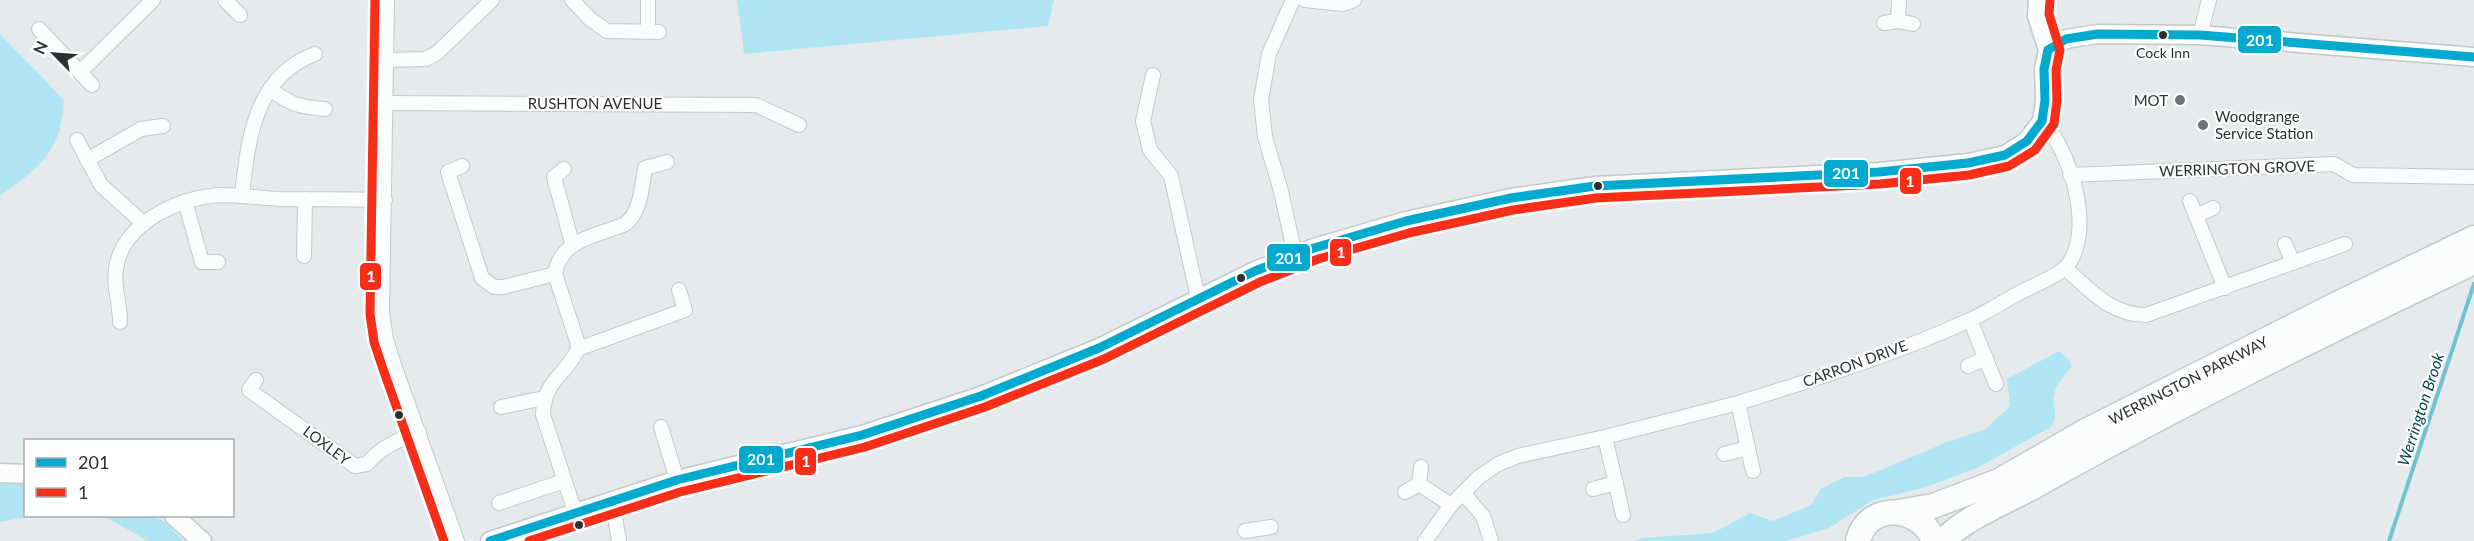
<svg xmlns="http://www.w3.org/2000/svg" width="2474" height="541" font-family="Lato,sans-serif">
<rect width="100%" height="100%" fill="#e5ebec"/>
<g fill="#afe5f2">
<path d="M 737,0 L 1054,0 L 1048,26 L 744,54 Z"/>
<path d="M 0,34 C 21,57 44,77 64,101 C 61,153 39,167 0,196 Z"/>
<path d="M 2059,351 L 2069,360 L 2072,366 C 2066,375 2055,384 2054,395 C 2051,410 2060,410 2051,427 L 1979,467 L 1926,487 L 1873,500 L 1829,528 L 1785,541 L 1633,541 L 1643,538 L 1713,533 L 1750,513 L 1773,521 L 1811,505 L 1821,489 L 1844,477 L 1864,477 L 1947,442 L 1986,429 L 2010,406 L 2007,379 Z"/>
<path d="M 0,482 L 25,484 L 26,516 L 32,516 L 0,522 Z"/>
<path d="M 95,516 L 153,516 L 165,522 L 184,541 L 148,541 L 109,519 Z"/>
</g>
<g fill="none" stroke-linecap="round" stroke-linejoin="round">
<path stroke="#74c1d3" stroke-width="4" d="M 2389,541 L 2474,284"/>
<g stroke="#c3c8c9" stroke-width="16">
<g id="street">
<path d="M 225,0 L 240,15"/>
<path d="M 387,0 L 382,312 L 386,339 L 394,365 L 457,541"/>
<path d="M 572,0 L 589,18 L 607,31 L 659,32"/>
<path d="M 648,0 L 648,32"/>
<path d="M 1293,0 L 1269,54 L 1261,100 L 1265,137 L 1281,191 L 1295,255"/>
<path d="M 1305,0 L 1342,4 L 1354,0"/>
<path d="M 1898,21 L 1899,0"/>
<path d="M 1884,23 L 1898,21 L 1913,24"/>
<path d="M 39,29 L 92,85"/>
<path d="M 2200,35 L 2209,0"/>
<path d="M 387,60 L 426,59 L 437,53 L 492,0"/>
<path d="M 80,72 L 153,0"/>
<path d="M 1153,75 L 1143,121 L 1150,150 L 1171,176 L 1198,298"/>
<path d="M 270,89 C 291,105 300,107 325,109"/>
<path d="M 386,103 L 756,105 L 799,125"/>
<path d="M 77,140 L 101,185 L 144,224"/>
<path d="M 87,160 L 141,129 L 163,126"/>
<path d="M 462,166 L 448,172 L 482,278 L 494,287 L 503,287 L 555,274"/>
<path d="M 564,169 L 554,177 L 572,243"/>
<path d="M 2070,175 L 2334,164 L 2353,175 L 2474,177"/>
<path d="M 242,195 C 248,139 255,76 315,54"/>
<path d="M 185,201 L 202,262 L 218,262"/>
<path d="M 2190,201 L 2225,288"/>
<path d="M 2196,216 L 2213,208"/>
<path d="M 2285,244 L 2293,263"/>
<path d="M 304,256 L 305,199"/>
<path d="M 2065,268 C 2090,290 2111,315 2146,315 L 2345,244"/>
<path d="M 1970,320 L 1996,384"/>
<path d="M 120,322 C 120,300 111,282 118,259 C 131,219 182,197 221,195 C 241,195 260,198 280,199 C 315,199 350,199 385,200"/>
<path d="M 578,349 L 685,310 L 679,290"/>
<path d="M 1968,366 L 1986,358"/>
<path d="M 256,380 L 249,390 L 355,466 L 367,464 C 381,447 398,440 419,432"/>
<path d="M 501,407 L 544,398"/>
<path d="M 661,427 L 677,480"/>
<path d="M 1605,437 L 1623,515"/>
<path d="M 1724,454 L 1748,448"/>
<path d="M 1753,471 L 1738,403 C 1816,379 1895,354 1970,320 C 1987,312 2004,301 2021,292 C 2033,286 2057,276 2065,268 C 2097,234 2070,149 2042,121"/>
<path d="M 1419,484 L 1451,505"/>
<path d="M 1593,489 L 1616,483"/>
<path d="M 1405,492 L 1419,484 L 1421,467"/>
<path d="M 612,500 L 619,541"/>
<path d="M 499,503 L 564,481"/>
<path d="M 575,512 L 543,415 C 544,379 565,377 578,349 L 577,341 L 555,274 C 560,243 587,238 612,229 C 616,227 622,226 625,224 C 641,213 642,185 645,168 L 667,162"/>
<path d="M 1245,531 L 1271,527"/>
<path d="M 1425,541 L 1451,505 L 1463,493"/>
<path d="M 1491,541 L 1483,516 L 1463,493 L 1479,477 L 1498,464 L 1518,456 L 1605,437 L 1738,403"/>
</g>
</g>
<g stroke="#c3c8c9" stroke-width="21">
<g id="secondary">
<path d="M 2048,50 L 2066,39 L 2098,34 L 2200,35 L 2474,57"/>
<path d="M 0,473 L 26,474"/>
<path d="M 174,516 L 202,541"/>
<path d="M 490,541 L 677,480 L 862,435 L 981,396 L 1099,348 L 1255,271 L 1314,248 L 1406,221 L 1511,198 L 1595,186 L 1879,172 L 1968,163 L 2005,155 L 2027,141 L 2042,121 L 2045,100 L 2044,69 L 2048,50 L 2037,16 L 2038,0"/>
</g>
</g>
<g stroke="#c3c8c9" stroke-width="27">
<g id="highway">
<path d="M 1899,512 L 1933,506 L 1999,481 L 2084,432 L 2337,304 L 2474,238"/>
<path d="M 1858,541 C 1868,501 1920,505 1934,541"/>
<path d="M 1944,541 C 1960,520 2008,501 2033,487 C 2176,406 2325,333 2474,262"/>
</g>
</g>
<use href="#street" stroke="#fbfcfc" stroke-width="14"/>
<use href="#secondary" stroke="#fbfcfc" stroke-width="18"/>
<use href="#highway" stroke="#fbfcfc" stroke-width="24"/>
<g stroke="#fff" stroke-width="14">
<g id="bus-1">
<path d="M 2048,50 L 2066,39 L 2098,34 L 2200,35 L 2474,57"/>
<path d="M 490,541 L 677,480 L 862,435 L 981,396 L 1099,348 L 1255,271 L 1314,248 L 1406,221 L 1511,198 L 1595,186 L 1879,172 L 1968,163 L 2005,155 L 2027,141 L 2042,121 L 2045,100 L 2044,69 L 2048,50"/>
</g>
</g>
<g stroke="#fff" stroke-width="14">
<g id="bus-2">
<path d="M 375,0 L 370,314 L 374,342 L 383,369 L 444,541"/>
<path d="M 529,541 L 680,492 L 865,447 L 985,407 L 1104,359 L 1260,282 L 1318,259 L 1409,233 L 1513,210 L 1596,198 L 1880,184 L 1969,175 L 2009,166 L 2035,150 L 2054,124 L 2057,101 L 2056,70 L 2060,50 L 2049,14 L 2050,1"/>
</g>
</g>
<use href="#bus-1" stroke="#00a9ce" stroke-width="9"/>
<use href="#bus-2" stroke="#f92e18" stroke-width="9"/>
</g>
<g fill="#2c3031" stroke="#fff" stroke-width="2">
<circle cx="2163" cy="35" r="5"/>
<circle cx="1598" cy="186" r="5"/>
<circle cx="1241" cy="278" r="5"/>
<circle cx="399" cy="415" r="5"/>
<circle cx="579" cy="525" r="5"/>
</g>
<g fill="#6d7172" stroke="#fff" stroke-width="2">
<circle cx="2180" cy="100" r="6"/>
<circle cx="2203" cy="125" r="6"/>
</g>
<g text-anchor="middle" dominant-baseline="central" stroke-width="4.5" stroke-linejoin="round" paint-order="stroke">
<g font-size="14" fill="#2c3031" stroke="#fff">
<text x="2163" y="52">Cock Inn</text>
</g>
<g font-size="15" fill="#2c3031" stroke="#fff" text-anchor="end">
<text x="2168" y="100">MOT</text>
<text x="2215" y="116" text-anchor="start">Woodgrange<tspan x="2215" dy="17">Service Station</tspan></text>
</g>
<g font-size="15" fill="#2c3031" stroke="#fff">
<text x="595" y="103">RUSHTON AVENUE</text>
<text transform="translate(2237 168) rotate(-2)">WERRINGTON GROVE</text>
<text transform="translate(1855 363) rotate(-20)">CARRON DRIVE</text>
<text transform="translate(2188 380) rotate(-27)">WERRINGTON PARKWAY</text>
<text transform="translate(327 445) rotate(37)">LOXLEY</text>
</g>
<g font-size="16" font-style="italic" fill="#014552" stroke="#fff">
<text transform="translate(2420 409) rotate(-72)">Werrington Brook</text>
</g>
</g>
<g stroke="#fff" stroke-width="2">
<rect x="2237" y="25" width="45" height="29" rx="6" fill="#00a9ce"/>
<rect x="1823" y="159" width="46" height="29" rx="6" fill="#00a9ce"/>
<rect x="1899" y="167" width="23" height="28" rx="6" fill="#f92e18"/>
<rect x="1329" y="238" width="23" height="29" rx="6" fill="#f92e18"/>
<rect x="1266" y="243" width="45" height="29" rx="6" fill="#00a9ce"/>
<rect x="359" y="262" width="23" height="29" rx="6" fill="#f92e18"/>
<rect x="738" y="445" width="46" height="29" rx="6" fill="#00a9ce"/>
<rect x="794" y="447" width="23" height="29" rx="6" fill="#f92e18"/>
</g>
<g font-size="16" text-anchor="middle" font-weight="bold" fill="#fff">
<text x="2260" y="46">201</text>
<text x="1846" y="179">201</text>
<text x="1910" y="187">1</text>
<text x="1341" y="258">1</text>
<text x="1289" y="264">201</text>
<text x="371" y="282">1</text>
<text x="761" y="465">201</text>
<text x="806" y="467">1</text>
</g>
<rect x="24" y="439" width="210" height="78" fill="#ffffff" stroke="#abacad" stroke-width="1.5"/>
<rect x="36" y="458" width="30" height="9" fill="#00a9ce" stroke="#abacad" stroke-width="1.5"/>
<text x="78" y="469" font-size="18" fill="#2c3031">201</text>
<rect x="36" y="488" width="30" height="9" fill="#f92e18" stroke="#abacad" stroke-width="1.5"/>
<text x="78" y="499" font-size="18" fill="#2c3031">1</text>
<g transform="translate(54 54) rotate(295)" stroke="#ffffff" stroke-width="4.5" paint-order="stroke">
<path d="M0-4.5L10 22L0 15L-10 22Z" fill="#2c3031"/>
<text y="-9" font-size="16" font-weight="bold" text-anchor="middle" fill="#2c3031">N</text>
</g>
</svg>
